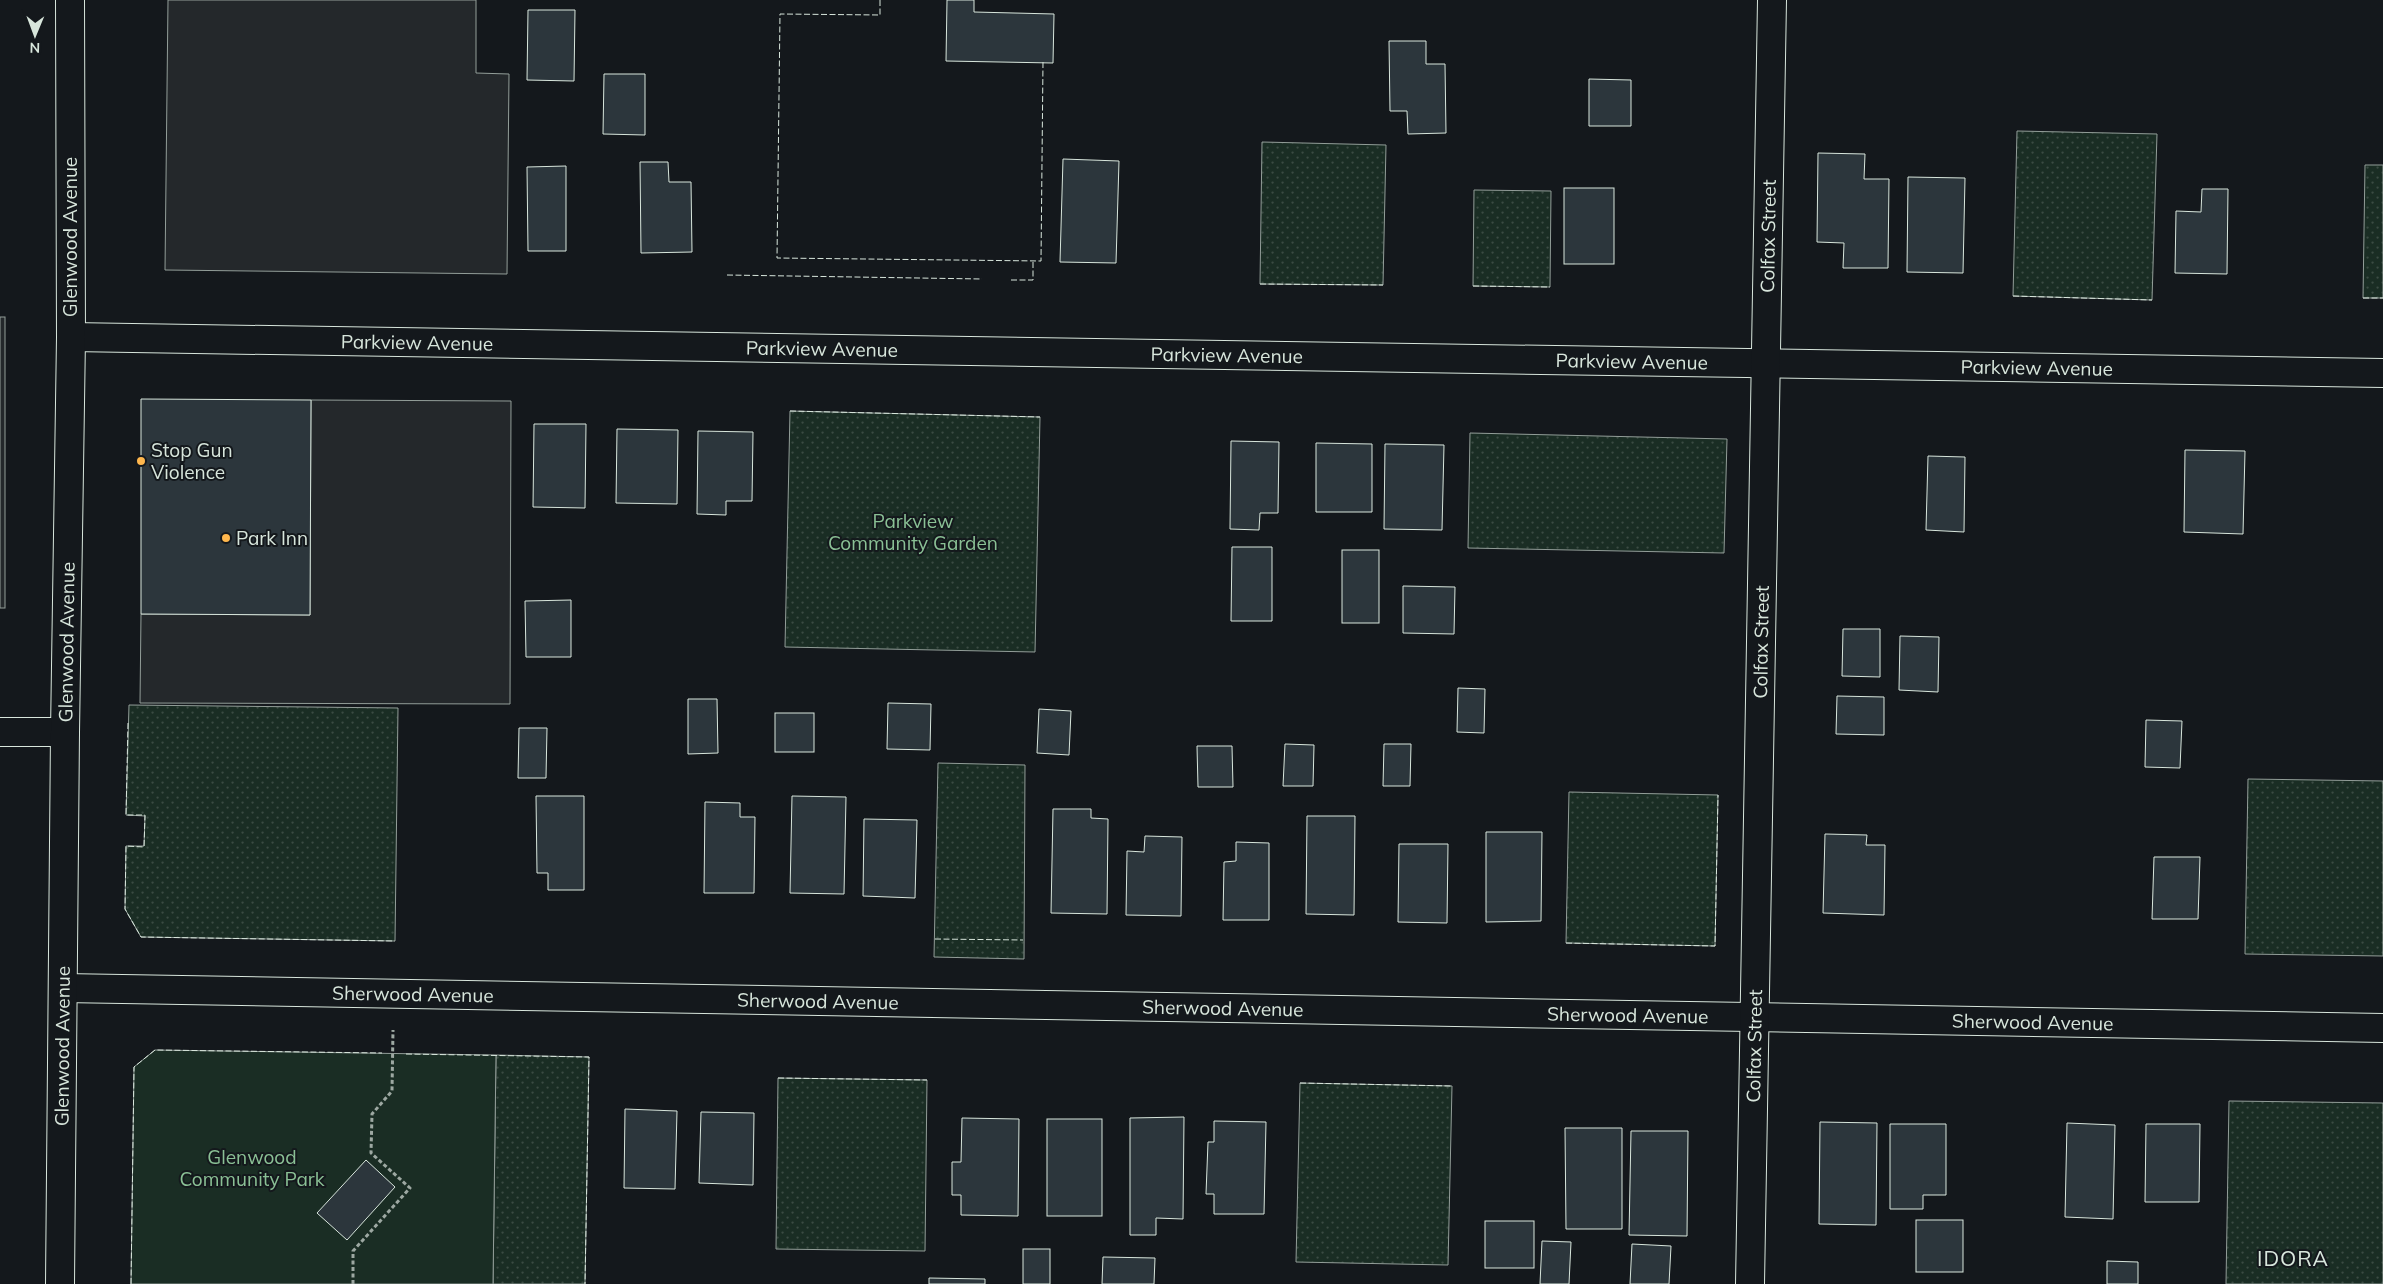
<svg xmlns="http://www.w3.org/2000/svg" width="2383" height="1284" font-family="Mulish,sans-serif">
<defs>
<pattern id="grass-dots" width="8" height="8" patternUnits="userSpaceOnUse" patternTransform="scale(1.25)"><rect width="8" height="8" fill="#1a2d24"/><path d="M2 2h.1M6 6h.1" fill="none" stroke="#3b4b43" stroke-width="1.8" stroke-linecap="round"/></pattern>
</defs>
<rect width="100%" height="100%" fill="#14181c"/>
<g fill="url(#grass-dots)" stroke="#939e99">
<path d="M 2017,131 L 2157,134 L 2152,300 L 2013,296 Z"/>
<path d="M 1262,142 L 1386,145 L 1383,285 L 1260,284 Z"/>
<path d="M 2365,165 L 2383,165 L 2383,298 L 2363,298 Z"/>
<path d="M 1474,190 L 1551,191 L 1550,287 L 1473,286 Z"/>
<path d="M 790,411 L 1040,417 L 1035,652 L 785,647 Z"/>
<path d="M 1470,433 L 1727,439 L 1724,553 L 1468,548 Z"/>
<path d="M 129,705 L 398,708 L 395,941 L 141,937 L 125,909 L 126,846 L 144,846 L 145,816 L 126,815 Z"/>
<path d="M 938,763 L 1025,765 L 1024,959 L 934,957 Z"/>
<path d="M 2248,779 L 2383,781 L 2383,956 L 2245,954 Z"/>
<path d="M 1569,792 L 1718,795 L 1715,946 L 1566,943 Z"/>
<path d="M 496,1055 L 589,1057 L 585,1284 L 493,1284 Z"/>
<path d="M 778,1078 L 927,1080 L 925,1251 L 776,1249 Z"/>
<path d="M 1300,1083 L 1452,1086 L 1448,1265 L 1296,1262 Z"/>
<path d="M 2229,1101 L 2383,1103 L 2383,1284 L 2226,1284 Z"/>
</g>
<path fill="#1a2d24" stroke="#939e99" d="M 155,1050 L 496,1055 L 493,1284 L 131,1284 L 134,1067 Z"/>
<g fill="#24282b" stroke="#939e99">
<path d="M 168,0 L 476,0 L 476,73 L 509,74 L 507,274 L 165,270 Z"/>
<rect x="0" y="317" width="5" height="291"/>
<path d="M 311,400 L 511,401 L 510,704 L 140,703 L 141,614 L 310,615 Z"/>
</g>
<g fill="#2c363c" stroke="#d8e6dc">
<path d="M 947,0 L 974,0 L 974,12 L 1054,14 L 1053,63 L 946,61 Z"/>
<path d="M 528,10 L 575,10 L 574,81 L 527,80 Z"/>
<path d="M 1389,41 L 1426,41 L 1426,64 L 1445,64 L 1446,133 L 1408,134 L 1407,111 L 1390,111 Z"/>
<path d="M 604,74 L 645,74 L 645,135 L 603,134 Z"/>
<path d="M 1589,79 L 1631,80 L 1631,126 L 1589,126 Z"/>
<path d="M 1818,153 L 1865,154 L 1864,179 L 1889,179 L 1888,268 L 1843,268 L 1844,243 L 1817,242 Z"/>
<path d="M 1063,159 L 1119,161 L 1116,263 L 1060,262 Z"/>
<path d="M 640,162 L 668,162 L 669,182 L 691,182 L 692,252 L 641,253 Z"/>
<path d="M 566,166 L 566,251 L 528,251 L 527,167 Z"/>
<path d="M 1908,177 L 1965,178 L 1963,273 L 1907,272 Z"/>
<rect x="1564" y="188" width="50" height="76"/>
<path d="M 2202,189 L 2228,189 L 2227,274 L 2175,273 L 2176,211 L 2201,212 Z"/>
<path d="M 141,399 L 311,400 L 310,615 L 141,614 Z"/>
<path d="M 534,424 L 586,424 L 585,508 L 533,507 Z"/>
<path d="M 617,429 L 678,430 L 677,504 L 616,503 Z"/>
<path d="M 698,431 L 753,432 L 752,501 L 726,501 L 726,515 L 697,514 Z"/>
<path d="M 1231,441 L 1279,442 L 1278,513 L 1260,513 L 1259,530 L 1230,529 Z"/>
<path d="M 1316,443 L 1372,444 L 1372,512 L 1316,512 Z"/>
<path d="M 1385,444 L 1444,445 L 1442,530 L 1384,529 Z"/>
<path d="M 2185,450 L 2245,451 L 2243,534 L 2184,532 Z"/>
<path d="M 1928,456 L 1965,457 L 1964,532 L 1926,530 Z"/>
<path d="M 1232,547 L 1272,547 L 1272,621 L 1231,621 Z"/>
<rect x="1342" y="550" width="37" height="73"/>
<path d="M 1403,586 L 1455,587 L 1454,634 L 1403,633 Z"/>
<path d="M 571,600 L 571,657 L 526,657 L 525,601 Z"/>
<path d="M 1843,629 L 1880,629 L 1880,677 L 1842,676 Z"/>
<path d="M 1900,636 L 1939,637 L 1938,692 L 1899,690 Z"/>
<path d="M 1458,688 L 1485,689 L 1484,733 L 1457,732 Z"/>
<path d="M 1837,696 L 1884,697 L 1884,735 L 1836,734 Z"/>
<path d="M 688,699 L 717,699 L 718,753 L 688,754 Z"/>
<path d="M 888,703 L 931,704 L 930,750 L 887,749 Z"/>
<path d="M 1039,709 L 1071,711 L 1069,755 L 1037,753 Z"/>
<rect x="775" y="713" width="39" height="39"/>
<path d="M 2146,720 L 2182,721 L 2180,768 L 2145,767 Z"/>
<path d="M 519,728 L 547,728 L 546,778 L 518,778 Z"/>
<path d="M 1285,744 L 1314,745 L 1313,786 L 1283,786 Z"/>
<path d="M 1384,744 L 1411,744 L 1410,786 L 1383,786 Z"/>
<path d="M 1197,746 L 1232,746 L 1233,787 L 1198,787 Z"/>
<path d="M 536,796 L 584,796 L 584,890 L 548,890 L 548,873 L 537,873 Z"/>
<path d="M 792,796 L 846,797 L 844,894 L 790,893 Z"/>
<path d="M 705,802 L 740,803 L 740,817 L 755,817 L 754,893 L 704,893 Z"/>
<path d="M 1053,809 L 1091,809 L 1091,818 L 1108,819 L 1107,914 L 1051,913 Z"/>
<path d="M 1307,816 L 1355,816 L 1354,915 L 1306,914 Z"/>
<path d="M 864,819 L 917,820 L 915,898 L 863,896 Z"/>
<path d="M 1486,832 L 1542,832 L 1541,921 L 1486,922 Z"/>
<path d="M 1825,834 L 1867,835 L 1866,845 L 1885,845 L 1884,915 L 1823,913 Z"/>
<path d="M 1145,836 L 1182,837 L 1181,916 L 1126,915 L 1127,851 L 1144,852 Z"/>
<path d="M 1236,842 L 1269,843 L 1269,920 L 1223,920 L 1224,862 L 1236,861 Z"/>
<path d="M 1399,844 L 1448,844 L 1447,923 L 1398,922 Z"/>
<path d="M 2154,857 L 2200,857 L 2198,919 L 2152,919 Z"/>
<path d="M 625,1109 L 677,1111 L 675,1189 L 624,1188 Z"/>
<path d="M 701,1112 L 754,1113 L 753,1185 L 699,1183 Z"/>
<path d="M 1184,1117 L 1183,1219 L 1156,1218 L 1156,1235 L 1130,1235 L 1130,1118 Z"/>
<path d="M 962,1118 L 1019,1119 L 1018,1216 L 961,1215 L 961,1195 L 952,1195 L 952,1162 L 961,1162 Z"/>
<rect x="1047" y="1119" width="55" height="97"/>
<path d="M 1214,1121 L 1266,1122 L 1264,1214 L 1214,1214 L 1214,1194 L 1206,1194 L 1208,1142 L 1214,1142 Z"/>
<path d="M 1820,1122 L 1877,1123 L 1876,1225 L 1819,1224 Z"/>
<path d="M 2067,1123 L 2115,1125 L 2113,1219 L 2065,1217 Z"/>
<path d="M 1890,1124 L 1946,1124 L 1946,1195 L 1923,1195 L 1923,1209 L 1890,1209 Z"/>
<path d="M 2146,1124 L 2200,1124 L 2199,1202 L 2145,1202 Z"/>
<path d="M 1565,1128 L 1622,1128 L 1622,1229 L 1566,1229 Z"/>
<path d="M 1631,1131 L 1688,1131 L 1687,1236 L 1629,1235 Z"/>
<path d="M 366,1160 L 395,1187 L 347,1240 L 317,1213 Z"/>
<rect x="1916" y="1220" width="47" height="52"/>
<rect x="1485" y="1221" width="49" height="47"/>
<path d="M 1542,1241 L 1571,1242 L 1569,1284 L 1540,1284 Z"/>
<path d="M 1632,1244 L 1671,1246 L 1669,1284 L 1630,1284 Z"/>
<rect x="1023" y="1249" width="27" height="35"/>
<path d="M 1103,1257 L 1155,1258 L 1154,1284 L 1102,1284 Z"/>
<path d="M 2107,1261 L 2138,1262 L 2138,1284 L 2107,1284 Z"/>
<path d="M 929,1278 L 985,1279 L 985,1284 L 929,1284 Z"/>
</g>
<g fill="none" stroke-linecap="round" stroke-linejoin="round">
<g stroke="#d8e6dc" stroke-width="30">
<g id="street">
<path id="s1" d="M 71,337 L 2383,373"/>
<path d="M 0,732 L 65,732"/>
<path id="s2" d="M 63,988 L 2383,1028"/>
<path id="s3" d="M 1750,1284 L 1772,0"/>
</g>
</g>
<g stroke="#d8e6dc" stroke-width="30">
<g id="secondary">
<path id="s4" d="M 60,1284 L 65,732 L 71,337 L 70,0"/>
</g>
</g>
<path stroke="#9da8a2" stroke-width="3" stroke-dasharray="4 2.5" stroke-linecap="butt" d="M 353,1284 L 353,1251 L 410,1188 L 371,1153 L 372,1114 L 392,1091 L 393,1030"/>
<use href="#street" stroke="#14181c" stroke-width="28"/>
<use href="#secondary" stroke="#14181c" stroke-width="28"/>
<g stroke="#d8e6dc" stroke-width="1" stroke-dasharray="6 2.5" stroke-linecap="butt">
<path d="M 880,0 L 880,15 L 780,14 L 777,258 L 1041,261 L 1043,62"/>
<path d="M 727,275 L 982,279"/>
<path d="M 1011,280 L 1033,280 L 1033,261"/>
<path d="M 1260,284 L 1383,285"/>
<path d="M 1473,286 L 1550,287"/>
<path d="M 2013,296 L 2152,300"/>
<path d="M 2363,298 L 2383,298"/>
<path d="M 790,411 L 1040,417"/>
<path d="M 128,723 L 126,815 L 145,815 L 144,847 L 126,846 L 125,909 L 141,937 L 395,941"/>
<path d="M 935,939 L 1023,940"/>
<path d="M 1566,943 L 1715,946 L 1718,795"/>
<path d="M 406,1054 L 589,1057 L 585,1284"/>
<path d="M 778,1078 L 927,1080"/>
<path d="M 1300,1083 L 1452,1086"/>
<path d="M 131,1284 L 134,1067 L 155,1050 L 382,1053"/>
</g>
</g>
<g fill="#ffb74d" stroke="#14181c" stroke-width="2">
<circle cx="141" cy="461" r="5"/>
<circle cx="226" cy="538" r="5"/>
</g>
<g text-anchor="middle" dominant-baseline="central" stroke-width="4" stroke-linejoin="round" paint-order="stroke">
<g font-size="19" fill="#d8e6dc" stroke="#14181c">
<text transform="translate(70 237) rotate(-90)">Glenwood Avenue</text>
<text stroke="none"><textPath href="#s3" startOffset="1048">Colfax Street</textPath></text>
<text stroke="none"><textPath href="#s1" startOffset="346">Parkview Avenue</textPath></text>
<text stroke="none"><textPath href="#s1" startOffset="751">Parkview Avenue</textPath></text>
<text stroke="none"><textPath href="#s1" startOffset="1156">Parkview Avenue</textPath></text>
<text stroke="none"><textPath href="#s1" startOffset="1561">Parkview Avenue</textPath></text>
<text stroke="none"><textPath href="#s1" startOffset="1966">Parkview Avenue</textPath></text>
<text stroke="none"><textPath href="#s4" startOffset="642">Glenwood Avenue</textPath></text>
<text stroke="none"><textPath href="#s3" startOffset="642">Colfax Street</textPath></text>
<text stroke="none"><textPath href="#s2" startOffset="350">Sherwood Avenue</textPath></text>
<text stroke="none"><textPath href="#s2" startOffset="755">Sherwood Avenue</textPath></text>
<text stroke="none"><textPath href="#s2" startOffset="1160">Sherwood Avenue</textPath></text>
<text stroke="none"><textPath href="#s2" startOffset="1565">Sherwood Avenue</textPath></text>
<text stroke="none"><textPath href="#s2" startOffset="1970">Sherwood Avenue</textPath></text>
<text stroke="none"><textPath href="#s4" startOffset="238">Glenwood Avenue</textPath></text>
<text stroke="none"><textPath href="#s3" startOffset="238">Colfax Street</textPath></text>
</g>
<g font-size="19" fill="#d8e6dc" stroke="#14181c" text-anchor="start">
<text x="151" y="450">Stop Gun<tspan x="151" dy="22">Violence</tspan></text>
<text x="236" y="538">Park Inn</text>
</g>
<g font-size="19" fill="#8ac095" stroke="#14181c">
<text x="913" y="521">Parkview<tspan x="913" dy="22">Community Garden</tspan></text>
<text x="252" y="1157">Glenwood<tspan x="252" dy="22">Community Park</tspan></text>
</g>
<g font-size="21" letter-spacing="1" fill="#d8e6dc" stroke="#14181c">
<text x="2293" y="1258">IDORA</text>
</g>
</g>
<g transform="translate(35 35) rotate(181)" stroke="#14181c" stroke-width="4" paint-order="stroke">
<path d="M0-4L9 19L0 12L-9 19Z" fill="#d8e6dc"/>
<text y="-8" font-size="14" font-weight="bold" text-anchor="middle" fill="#d8e6dc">N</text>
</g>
</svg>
